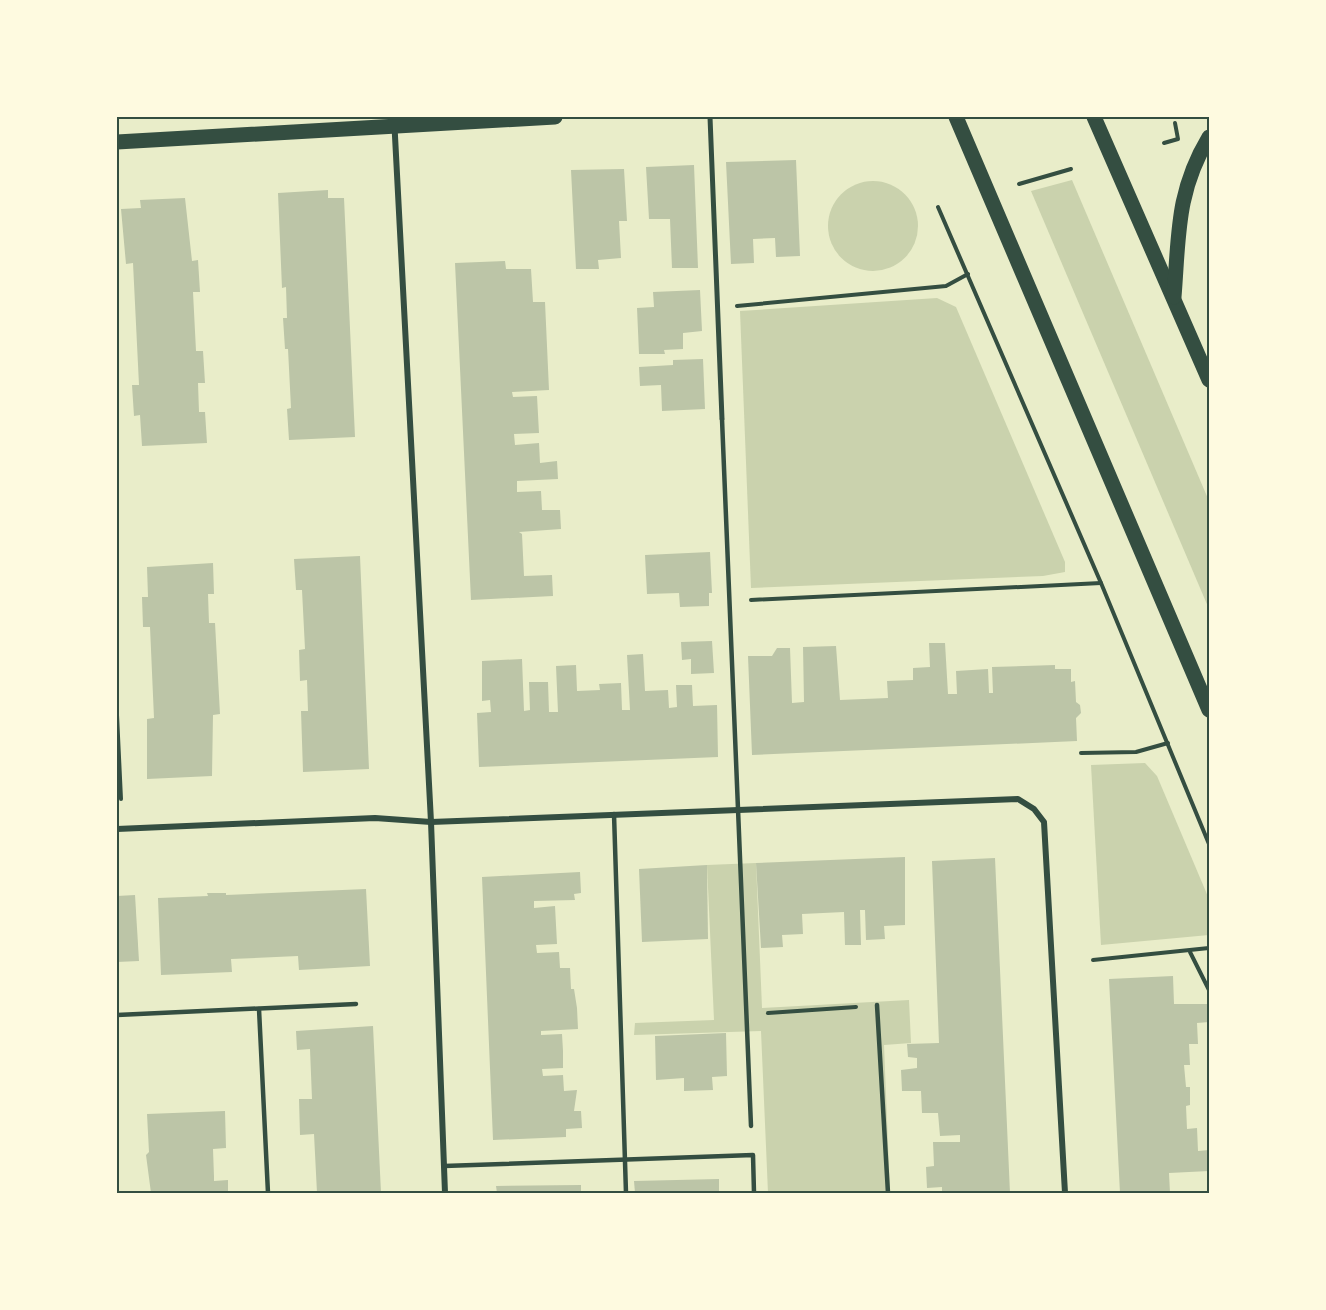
<svg xmlns="http://www.w3.org/2000/svg" width="1326" height="1310" font-family="'Sofia Sans Condensed',sans-serif">
<rect width="100%" height="100%" fill="#e9edc9"/>
<g fill="#cad2ad">
<path d="M 1072,180 L 1209,501 L 1209,609 L 1031,191 Z"/>
<circle cx="873" cy="226" r="45"/>
<path d="M 937,298 L 956,307 L 1065,562 L 1065,572 L 1043,576 L 751,588 L 740,311 Z"/>
<path d="M 1145,763 L 1157,776 L 1209,899 L 1209,935 L 1101,945 L 1091,765 Z"/>
<path d="M 756,863 L 762,1008 L 909,1000 L 911,1043 L 884,1045 L 890,1193 L 768,1193 L 761,1031 L 634,1035 L 635,1023 L 714,1020 L 707,865 Z"/>
</g>
<g fill="#bcc5a7">
<path d="M 796,160 L 800,256 L 776,257 L 775,238 L 753,239 L 754,263 L 731,264 L 726,162 Z"/>
<path d="M 694,165 L 698,268 L 672,268 L 670,219 L 649,219 L 646,167 Z"/>
<path d="M 624,169 L 627,221 L 619,221 L 621,258 L 598,260 L 599,269 L 576,269 L 571,170 Z"/>
<path d="M 328,190 L 328,198 L 344,198 L 355,437 L 289,440 L 287,409 L 291,408 L 288,349 L 285,349 L 283,318 L 287,318 L 286,287 L 282,288 L 278,193 Z"/>
<path d="M 185,198 L 192,261 L 198,260 L 200,292 L 193,292 L 196,351 L 203,351 L 205,383 L 198,383 L 199,412 L 205,412 L 207,443 L 142,446 L 140,415 L 134,416 L 132,385 L 139,385 L 133,263 L 126,264 L 121,209 L 141,208 L 140,200 Z"/>
<path d="M 505,261 L 506,269 L 531,269 L 533,302 L 545,302 L 549,390 L 512,392 L 513,397 L 537,396 L 539,433 L 514,434 L 515,445 L 539,443 L 540,463 L 557,461 L 558,479 L 517,481 L 517,492 L 541,491 L 542,510 L 560,510 L 561,529 L 519,532 L 522,534 L 524,576 L 552,575 L 553,596 L 471,600 L 455,263 Z"/>
<path d="M 700,290 L 702,331 L 683,333 L 683,349 L 664,350 L 665,354 L 639,354 L 637,308 L 654,307 L 653,292 Z"/>
<path d="M 703,359 L 705,409 L 662,411 L 661,385 L 640,386 L 639,367 L 673,365 L 673,360 Z"/>
<path d="M 710,552 L 712,593 L 709,593 L 709,606 L 680,607 L 679,593 L 647,594 L 645,555 Z"/>
<path d="M 360,556 L 369,769 L 303,772 L 301,711 L 308,711 L 307,680 L 300,681 L 299,650 L 305,649 L 302,590 L 296,590 L 294,559 Z"/>
<path d="M 213,563 L 214,594 L 208,594 L 209,623 L 215,623 L 220,714 L 213,715 L 212,776 L 147,779 L 147,719 L 154,718 L 150,627 L 143,627 L 142,597 L 148,597 L 147,567 Z"/>
<path d="M 712,641 L 714,673 L 691,674 L 691,659 L 682,660 L 681,642 Z"/>
<path d="M 929,643 L 945,643 L 948,694 L 957,694 L 956,671 L 988,669 L 989,693 L 993,693 L 992,667 L 1055,665 L 1055,669 L 1071,669 L 1071,682 L 1075,681 L 1076,702 L 1080,705 L 1081,713 L 1076,718 L 1077,741 L 752,755 L 748,656 L 772,656 L 777,648 L 790,648 L 792,703 L 804,702 L 803,647 L 836,646 L 840,700 L 888,698 L 887,681 L 913,680 L 913,668 L 930,667 Z"/>
<path d="M 643,654 L 645,691 L 668,690 L 669,708 L 677,707 L 676,685 L 692,685 L 693,706 L 717,705 L 718,757 L 479,767 L 477,713 L 491,712 L 490,700 L 482,701 L 482,661 L 522,659 L 524,711 L 530,710 L 529,682 L 548,682 L 549,712 L 558,712 L 556,666 L 576,665 L 577,691 L 600,690 L 599,684 L 621,683 L 622,710 L 630,710 L 627,655 Z"/>
<path d="M 905,857 L 905,925 L 884,926 L 885,939 L 866,940 L 865,910 L 860,910 L 861,945 L 845,945 L 844,912 L 802,914 L 803,934 L 782,935 L 783,947 L 761,948 L 756,863 Z"/>
<path d="M 995,858 L 1010,1193 L 942,1193 L 942,1187 L 927,1188 L 926,1167 L 934,1166 L 933,1142 L 960,1142 L 960,1135 L 940,1136 L 938,1113 L 922,1113 L 921,1091 L 902,1091 L 901,1070 L 917,1068 L 917,1058 L 908,1057 L 907,1044 L 939,1043 L 932,861 Z"/>
<path d="M 707,865 L 708,939 L 642,942 L 639,869 Z"/>
<path d="M 580,872 L 581,893 L 574,894 L 575,900 L 534,901 L 534,908 L 555,906 L 557,944 L 536,945 L 537,953 L 559,952 L 560,968 L 570,968 L 571,989 L 574,989 L 577,1008 L 578,1029 L 541,1031 L 541,1035 L 562,1034 L 563,1051 L 563,1068 L 542,1069 L 543,1076 L 563,1075 L 564,1091 L 577,1090 L 574,1111 L 581,1111 L 582,1128 L 566,1129 L 566,1137 L 493,1140 L 482,877 Z"/>
<path d="M 366,889 L 370,966 L 299,970 L 298,956 L 231,959 L 232,972 L 161,975 L 158,898 L 208,896 L 207,893 L 226,893 L 226,895 Z"/>
<path d="M 135,895 L 139,961 L 117,962 L 117,896 Z"/>
<path d="M 1173,976 L 1174,1004 L 1209,1004 L 1209,1022 L 1197,1023 L 1198,1044 L 1189,1044 L 1190,1065 L 1184,1065 L 1186,1087 L 1190,1087 L 1190,1105 L 1186,1106 L 1187,1129 L 1197,1128 L 1198,1151 L 1209,1150 L 1209,1171 L 1169,1173 L 1170,1193 L 1120,1193 L 1109,979 Z"/>
<path d="M 373,1026 L 381,1193 L 317,1193 L 314,1134 L 300,1135 L 299,1099 L 312,1099 L 310,1049 L 297,1050 L 296,1031 Z"/>
<path d="M 726,1033 L 727,1076 L 712,1077 L 713,1090 L 684,1091 L 684,1078 L 656,1080 L 655,1036 Z"/>
<path d="M 225,1111 L 226,1148 L 213,1149 L 214,1177 L 214,1181 L 228,1180 L 228,1193 L 151,1193 L 146,1155 L 149,1152 L 147,1114 Z"/>
<path d="M 719,1179 L 719,1193 L 635,1193 L 634,1181 Z"/>
<path d="M 581,1185 L 581,1193 L 497,1193 L 496,1186 Z"/>
</g>
<g fill="none" stroke-linecap="round" stroke-linejoin="round">
<g stroke="#344e41" stroke-width="4">
<path d="M 1164,143 L 1178,139 L 1175,123"/>
<path d="M 1019,184 L 1071,169"/>
<path d="M 938,207 L 1101,583 L 1209,844"/>
<path d="M 737,306 L 946,286 L 968,274"/>
<path d="M 751,600 L 1101,583"/>
<path d="M 117,715 L 121,799"/>
<path d="M 1081,753 L 1136,752 L 1168,743"/>
<path d="M 1190,952 L 1209,990"/>
<path d="M 1093,960 L 1209,948"/>
<path d="M 768,1013 L 856,1007"/>
</g>
<g stroke="#344e41" stroke-width="4.5">
<path d="M 722,419 L 751,1126"/>
<path d="M 614,814 L 626,1193"/>
<path d="M 877,1005 L 888,1193"/>
<path d="M 259,1009 L 268,1193"/>
<path d="M 117,1015 L 356,1004"/>
<path d="M 444,1166 L 753,1155 L 754,1193"/>
</g>
<path stroke="#344e41" stroke-width="5" d="M 710,117 L 722,419"/>
<g stroke="#344e41" stroke-width="6">
<path d="M 394,117 L 431,822 L 445,1193"/>
<path d="M 117,829 L 375,818 L 431,822 L 1018,799 L 1034,809 L 1044,822 L 1065,1193"/>
</g>
<g stroke="#344e41" stroke-width="15">
<path d="M 956,117 L 1209,710"/>
<path d="M 1094,117 L 1209,380"/>
<path d="M 117,142 L 555,117"/>
<path d="M 1174,297 C 1179,235 1176,192 1209,137"/>
</g>
</g>
<rect width="1326" height="1310" fill="none" stroke="#fefae0" stroke-width="237"/>
<rect x="118" y="118" width="1090" height="1074" fill="none" stroke="#344e41" stroke-width="2"/>
</svg>
